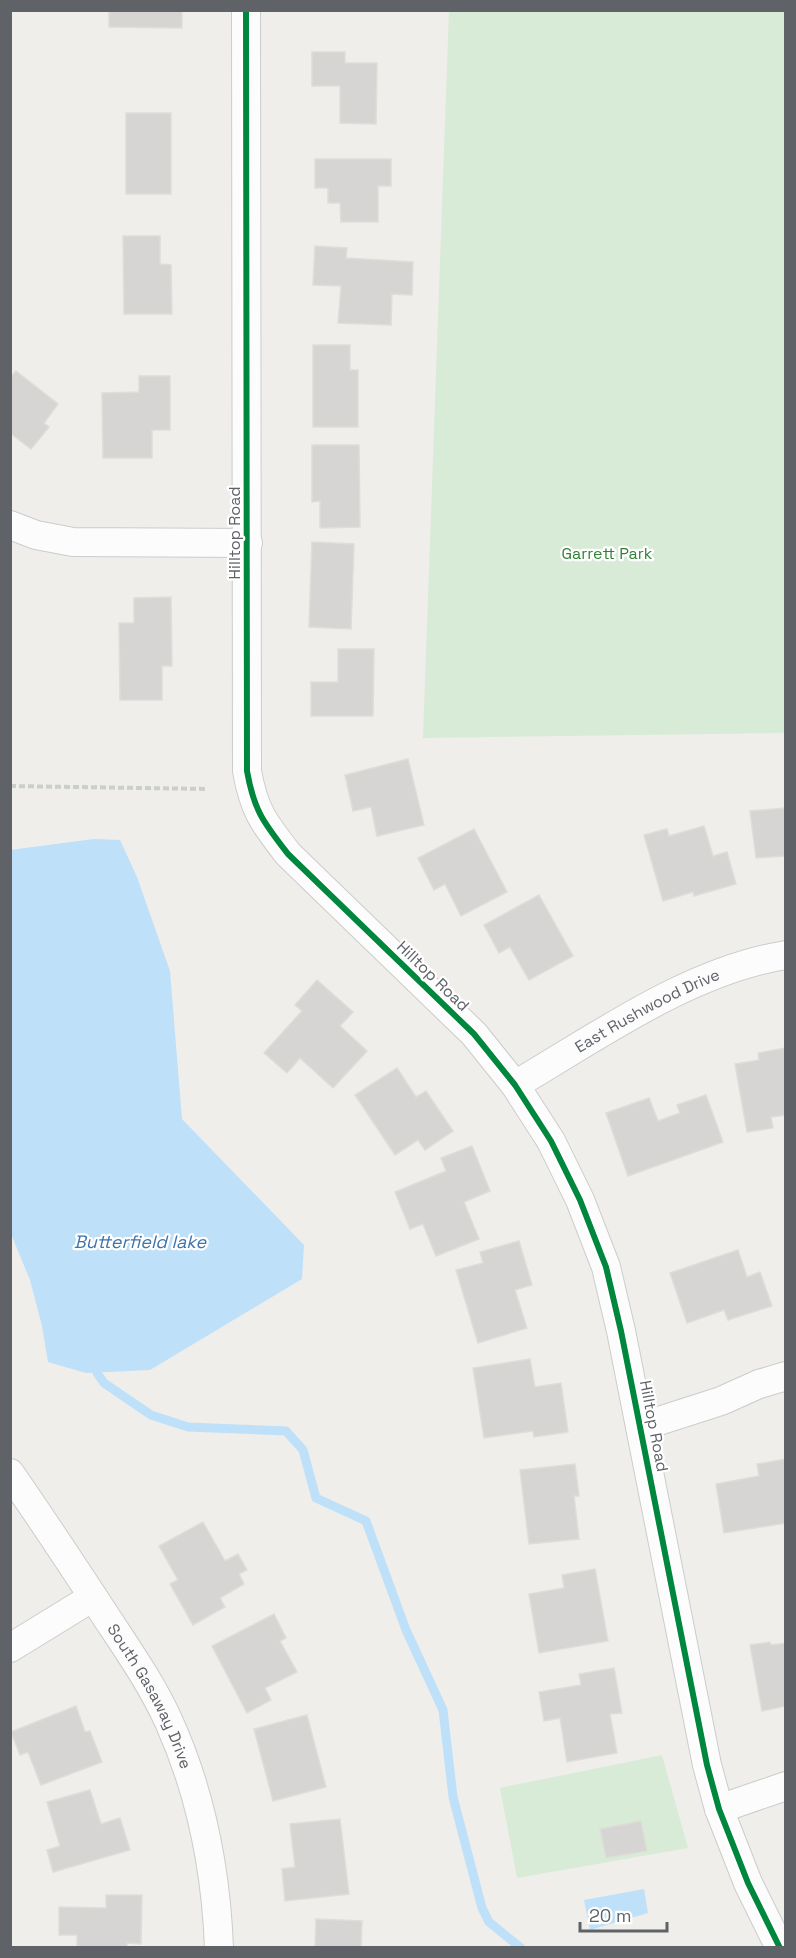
<svg xmlns="http://www.w3.org/2000/svg" width="796" height="1958" font-family="'Space Grotesk',sans-serif">
<rect width="100%" height="100%" fill="#efeeea"/>
<g fill="#d8ebd6">
<path d="M 449,11 L 785,11 L 785,733 L 423,738 Z"/>
<path d="M 662,1755 L 688,1848 L 517,1878 L 500,1788 Z"/>
</g>
<g fill="#bfe0f9">
<path d="M 94,839 L 120,840 L 137,877 L 170,971 L 182,1119 L 304,1245 L 302,1279 L 150,1370 L 86,1373 L 48,1362 L 42,1326 L 30,1280 L 11,1234 L 10,850 Z"/>
<path d="M 644,1889 L 648,1913 L 590,1930 L 584,1900 Z"/>
</g>
<g fill="none" stroke-linecap="round" stroke-linejoin="round">
<path stroke="#bfe0f9" stroke-width="9" d="M 97,1373 L 104,1383 L 151,1415 L 188,1427 L 286,1431 L 303,1450 L 316,1498 L 366,1521 L 406,1630 L 443,1710 L 453,1797 L 482,1908 L 489,1922 L 521,1948"/>
</g>
<g fill="#d6d5d3" stroke="#deddd9" stroke-width="1.5">
<path d="M 109,10 L 182,10 L 182,28 L 109,27 Z"/>
<path d="M 312,52 L 345,52 L 345,63 L 377,63 L 376,124 L 340,123 L 340,86 L 312,86 Z"/>
<rect x="126" y="113" width="45" height="81"/>
<path d="M 315,159 L 391,159 L 391,186 L 378,186 L 378,222 L 341,222 L 340,203 L 328,203 L 328,188 L 315,188 Z"/>
<path d="M 123,236 L 160,236 L 160,264 L 171,265 L 172,314 L 124,314 Z"/>
<path d="M 315,246 L 347,248 L 346,258 L 413,262 L 412,295 L 392,294 L 391,325 L 338,323 L 341,286 L 313,285 Z"/>
<path d="M 313,345 L 350,345 L 350,370 L 358,370 L 358,427 L 313,427 Z"/>
<path d="M 16,371 L 58,404 L 44,423 L 49,427 L 31,449 L 10,433 L 10,377 Z"/>
<path d="M 139,376 L 170,376 L 170,430 L 152,430 L 152,458 L 103,458 L 102,393 L 139,392 Z"/>
<path d="M 312,445 L 359,445 L 360,527 L 320,528 L 320,501 L 312,502 Z"/>
<path d="M 312,542 L 354,544 L 351,629 L 309,627 Z"/>
<path d="M 171,597 L 172,666 L 162,666 L 162,700 L 120,700 L 119,623 L 134,623 L 134,598 Z"/>
<path d="M 338,649 L 374,649 L 373,716 L 311,716 L 311,682 L 338,682 Z"/>
<path d="M 408,759 L 424,825 L 377,836 L 371,807 L 353,811 L 345,775 Z"/>
<path d="M 786,808 L 786,856 L 756,858 L 750,811 Z"/>
<path d="M 704,826 L 713,856 L 727,852 L 736,884 L 694,896 L 693,892 L 663,901 L 644,835 L 667,829 L 669,836 Z"/>
<path d="M 474,829 L 507,892 L 461,916 L 445,884 L 434,890 L 418,858 Z"/>
<path d="M 539,895 L 573,956 L 529,980 L 510,947 L 499,953 L 484,925 Z"/>
<path d="M 317,980 L 353,1012 L 340,1026 L 367,1051 L 333,1088 L 300,1058 L 287,1073 L 264,1053 L 302,1011 L 295,1005 Z"/>
<path d="M 786,1048 L 786,1115 L 771,1117 L 773,1128 L 747,1132 L 735,1064 L 759,1060 L 758,1053 Z"/>
<path d="M 397,1068 L 416,1097 L 426,1091 L 453,1131 L 425,1150 L 418,1140 L 395,1155 L 355,1095 Z"/>
<path d="M 706,1095 L 723,1142 L 628,1176 L 606,1113 L 649,1098 L 658,1121 L 680,1113 L 677,1105 Z"/>
<path d="M 472,1146 L 490,1191 L 464,1202 L 479,1239 L 436,1256 L 423,1224 L 410,1229 L 395,1192 L 446,1171 L 441,1158 Z"/>
<path d="M 519,1241 L 532,1285 L 515,1290 L 527,1328 L 478,1343 L 456,1270 L 483,1263 L 480,1252 Z"/>
<path d="M 738,1250 L 747,1277 L 760,1272 L 772,1306 L 728,1320 L 724,1310 L 687,1323 L 670,1273 Z"/>
<path d="M 530,1359 L 535,1387 L 561,1383 L 568,1432 L 534,1437 L 533,1431 L 484,1438 L 473,1368 Z"/>
<path d="M 786,1459 L 786,1523 L 724,1533 L 716,1484 L 759,1476 L 757,1464 Z"/>
<path d="M 575,1464 L 579,1496 L 574,1496 L 579,1539 L 529,1544 L 520,1470 Z"/>
<path d="M 203,1522 L 225,1561 L 238,1554 L 247,1570 L 239,1574 L 244,1584 L 220,1598 L 225,1607 L 193,1625 L 170,1584 L 178,1580 L 159,1546 Z"/>
<path d="M 595,1569 L 608,1641 L 539,1653 L 529,1594 L 564,1588 L 562,1575 Z"/>
<path d="M 274,1614 L 286,1638 L 280,1641 L 297,1672 L 265,1688 L 271,1700 L 247,1713 L 212,1646 Z"/>
<path d="M 770,1642 L 771,1645 L 786,1643 L 786,1706 L 762,1711 L 750,1645 Z"/>
<path d="M 614,1668 L 622,1713 L 610,1714 L 617,1753 L 567,1762 L 560,1718 L 544,1721 L 539,1692 L 581,1685 L 579,1674 Z"/>
<path d="M 76,1706 L 85,1732 L 90,1731 L 102,1762 L 41,1785 L 28,1752 L 20,1755 L 11,1732 Z"/>
<path d="M 307,1715 L 326,1787 L 273,1801 L 254,1729 Z"/>
<path d="M 90,1790 L 101,1824 L 120,1818 L 130,1850 L 53,1872 L 47,1850 L 60,1846 L 47,1802 Z"/>
<path d="M 340,1819 L 349,1894 L 285,1901 L 282,1869 L 295,1867 L 290,1824 Z"/>
<path d="M 641,1821 L 647,1851 L 606,1858 L 600,1829 Z"/>
<path d="M 106,1895 L 142,1895 L 141,1944 L 127,1943 L 127,1948 L 77,1948 L 77,1935 L 59,1935 L 59,1907 L 106,1908 Z"/>
<path d="M 316,1919 L 362,1921 L 361,1948 L 315,1948 Z"/>
</g>
<g fill="none" stroke-linecap="round" stroke-linejoin="round">
<g stroke="#cbcccc" stroke-width="30">
<g id="minor">
<path d="M 246,10 L 247,771 C 254,811 264,823 288,854 L 474,1034 L 515,1085 L 551,1141 L 580,1200 L 606,1267 L 621,1331 L 707,1765 L 719,1809 L 748,1883 L 780,1948"/>
<path d="M 10,525 L 36,535 L 73,542 L 248,543"/>
<path id="s1" d="M 515,1085 C 597,1037 690,970 786,955"/>
<path d="M 640,1427 L 721,1401 L 759,1384 L 786,1376"/>
<path id="s2" d="M 10,1473 C 41,1518 71,1563 101,1609 C 125,1646 151,1682 169,1722 C 201,1793 216,1870 219,1948"/>
<path d="M 10,1648 L 93,1597"/>
<path d="M 719,1809 L 786,1786"/>
</g>
</g>
<path stroke="#cacfcc" stroke-width="4" stroke-dasharray="6 3" stroke-linecap="butt" d="M 10,786 L 208,789"/>
<use href="#minor" stroke="#fdfcfc" stroke-width="28"/>
<g stroke="#fff" stroke-width="10">
<path id="cycleway" d="M 246,10 L 247,771 C 254,811 264,823 288,854 L 474,1034 L 515,1085 L 551,1141 L 580,1200 L 606,1267 L 621,1331 L 707,1765 L 719,1809 L 748,1883 L 780,1948"/>
</g>
<use href="#cycleway" stroke="#00873e" stroke-width="6"/>
</g>
<g text-anchor="middle" dominant-baseline="central" stroke-width="4.5" stroke-linejoin="round" paint-order="stroke">
<g font-size="16" fill="#5f6368" stroke="#fff">
<text transform="translate(234 533) rotate(-90)">Hilltop Road</text>
<text transform="translate(433 976) rotate(44)">Hilltop Road</text>
<text stroke="none"><textPath href="#s1" startOffset="152">East Rushwood Drive</textPath></text>
<text transform="translate(654 1426) rotate(79)">Hilltop Road</text>
<text stroke="none"><textPath href="#s2" startOffset="264">South Gasaway Drive</textPath></text>
</g>
<g font-size="16" fill="#348238" stroke="#fff">
<text x="607" y="553">Garrett Park</text>
</g>
<g font-size="18" font-style="italic" fill="#4174aa" stroke="#fff">
<text x="140" y="1241">Butterfield lake</text>
</g>
</g>
<rect width="796" height="1958" fill="none" stroke="#5f6368" stroke-width="24"/>
<path d="M580 1922v9h87v-9" fill="none" stroke="#5f6368" stroke-width="3"/>
<text x="589" y="1922" font-size="18" fill="#5f6368" stroke="#ffffff" stroke-width="4.5" paint-order="stroke">20 m</text>
</svg>
